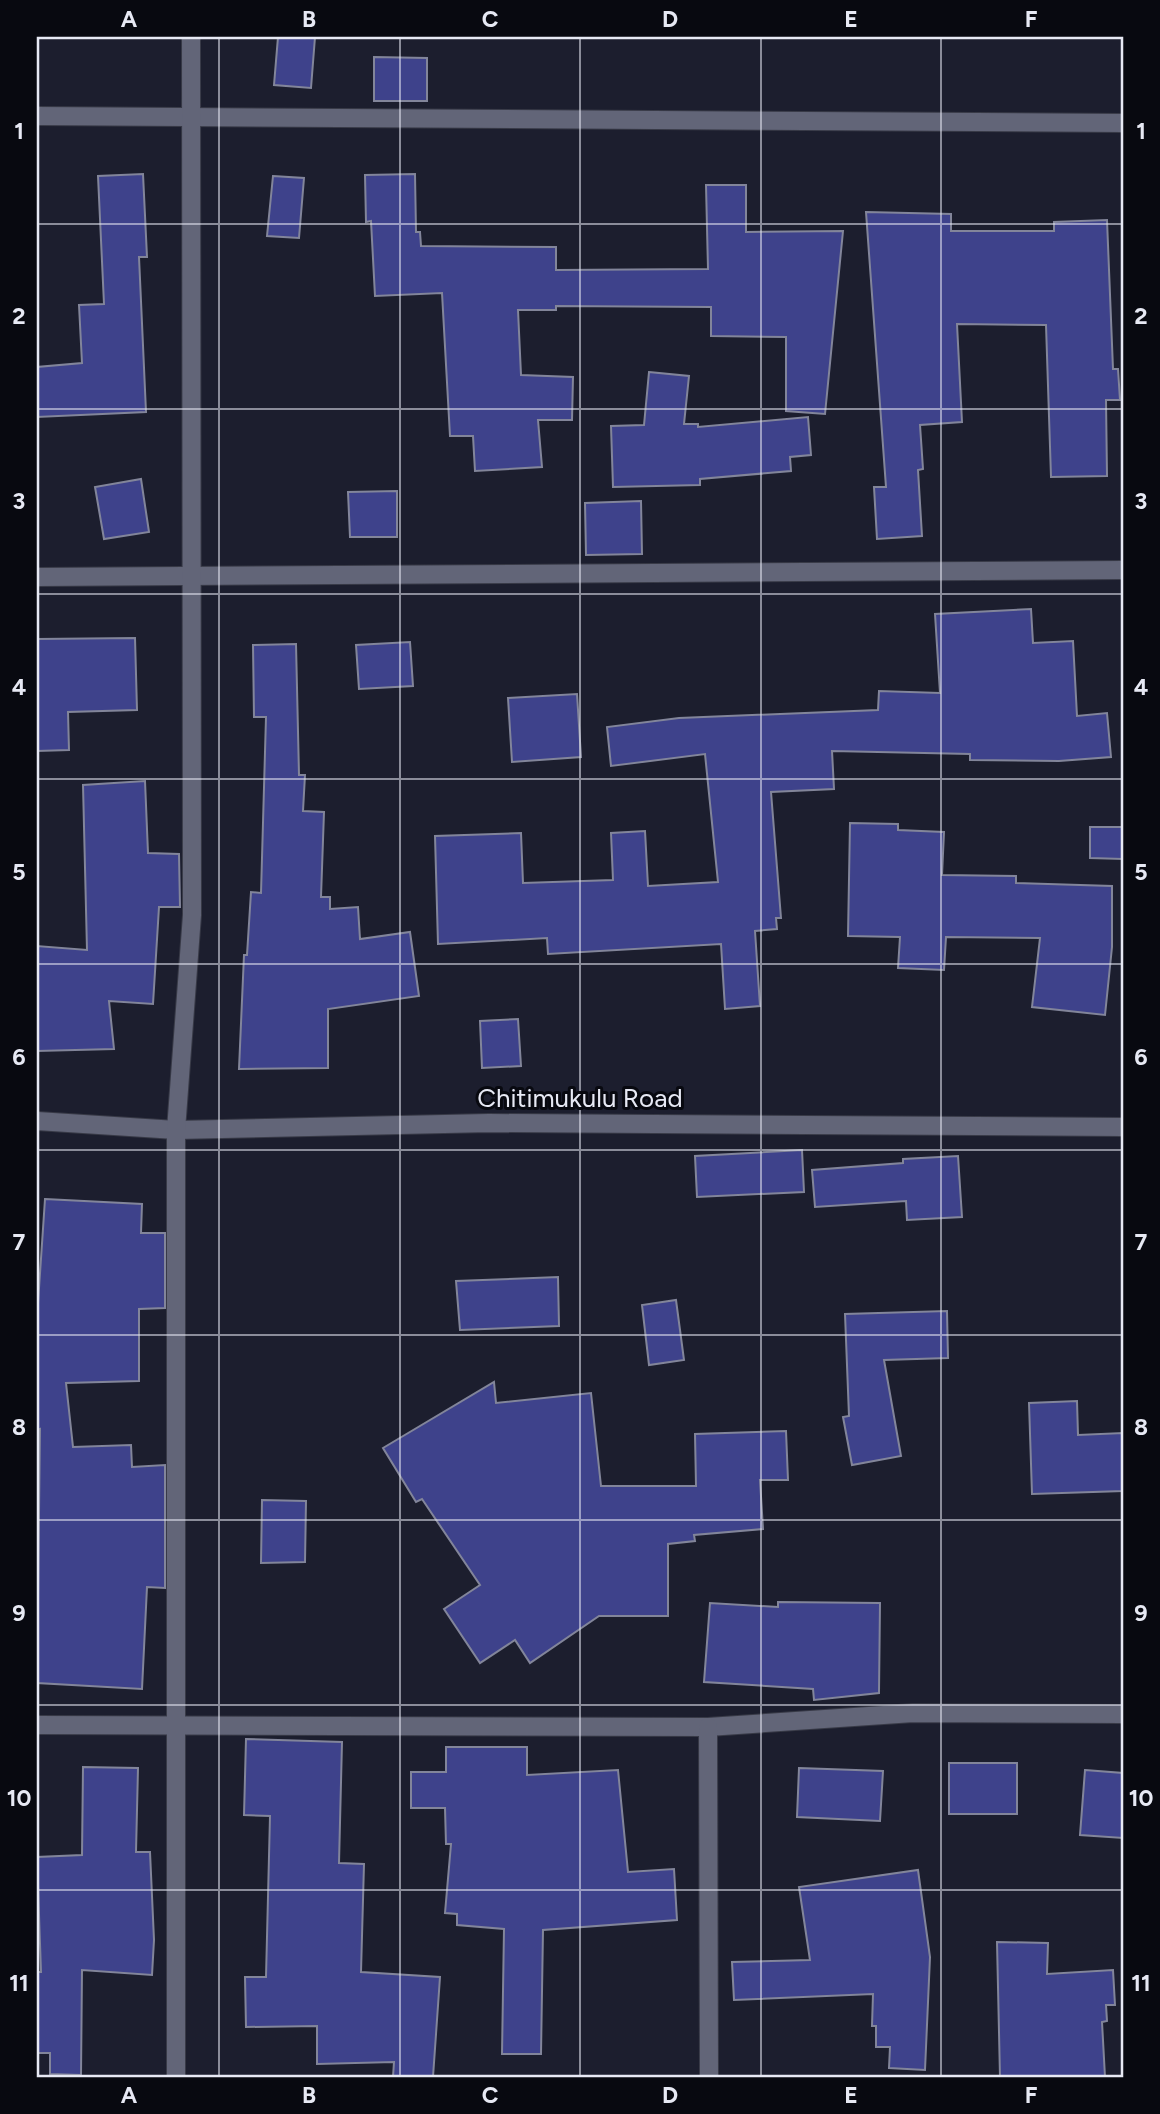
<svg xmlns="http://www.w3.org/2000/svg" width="1160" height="2114" font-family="Figtree,sans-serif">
<rect width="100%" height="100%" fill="#1c1e2e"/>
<g fill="#3e428b" stroke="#82859a" stroke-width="2">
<path d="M 278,37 L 315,37 L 311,88 L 274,85 Z"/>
<path d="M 374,57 L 427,58 L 427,101 L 374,101 Z"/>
<path d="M 143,174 L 147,257 L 139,257 L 146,412 L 37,417 L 37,367 L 82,363 L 79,305 L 104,304 L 98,176 Z"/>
<path d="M 415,174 L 416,232 L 420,232 L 421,246 L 556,247 L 556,270 L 708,269 L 706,185 L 746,185 L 746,232 L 843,231 L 825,414 L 786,411 L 786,337 L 711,336 L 711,307 L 556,306 L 556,310 L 518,310 L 521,375 L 573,377 L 572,420 L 538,420 L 542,467 L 475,471 L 473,436 L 450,436 L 442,293 L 375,296 L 371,221 L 366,222 L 365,175 Z"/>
<path d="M 273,176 L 304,178 L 299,238 L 267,236 Z"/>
<path d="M 866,212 L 951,214 L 951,231 L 1054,231 L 1054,222 L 1107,220 L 1113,369 L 1118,369 L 1120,400 L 1106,400 L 1107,476 L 1051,477 L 1046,325 L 957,324 L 962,422 L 920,425 L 923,469 L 918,470 L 922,536 L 877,539 L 874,487 L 886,487 Z"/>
<path d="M 649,372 L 689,376 L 684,424 L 698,424 L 698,427 L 808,417 L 811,455 L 790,457 L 791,471 L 700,479 L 700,485 L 613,487 L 611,426 L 644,425 Z"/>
<path d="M 141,479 L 149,532 L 104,539 L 95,487 Z"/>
<path d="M 397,491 L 397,537 L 350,537 L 348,492 Z"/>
<path d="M 641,501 L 642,554 L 586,555 L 585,503 Z"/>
<path d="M 1031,609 L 1033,643 L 1073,641 L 1077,716 L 1107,713 L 1111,757 L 1059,761 L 970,760 L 970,754 L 832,751 L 834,789 L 771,792 L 781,918 L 776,918 L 777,929 L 755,931 L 760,1006 L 725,1009 L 721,944 L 548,954 L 547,938 L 438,944 L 435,836 L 521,833 L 523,883 L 613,880 L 611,833 L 645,831 L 648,886 L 718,882 L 705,754 L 611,766 L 607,727 L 679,718 L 878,710 L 879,691 L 940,693 L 935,614 Z"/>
<path d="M 135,638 L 137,710 L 68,712 L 69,750 L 37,751 L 37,639 Z"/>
<path d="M 410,642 L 413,686 L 359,689 L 356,645 Z"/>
<path d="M 296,644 L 299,775 L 305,775 L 303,811 L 324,812 L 321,897 L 330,897 L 330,909 L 358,907 L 360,939 L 410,932 L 419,996 L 328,1009 L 328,1068 L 239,1069 L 244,955 L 247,955 L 251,892 L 261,893 L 266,717 L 254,717 L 253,645 Z"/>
<path d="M 577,694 L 581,757 L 512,762 L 508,698 Z"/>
<path d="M 145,781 L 148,853 L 179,854 L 180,907 L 159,907 L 153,1004 L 109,1001 L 114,1049 L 37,1051 L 37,946 L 87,950 L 83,785 Z"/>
<path d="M 850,823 L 898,824 L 898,830 L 944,832 L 942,875 L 1016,876 L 1016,883 L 1112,886 L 1112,947 L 1105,1015 L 1032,1007 L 1040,938 L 946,937 L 944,970 L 898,968 L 900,937 L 848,936 Z"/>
<path d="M 1090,827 L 1123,827 L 1123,859 L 1090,858 Z"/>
<path d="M 518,1019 L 521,1066 L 482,1068 L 480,1021 Z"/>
<path d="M 802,1150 L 804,1192 L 697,1197 L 695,1156 Z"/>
<path d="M 958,1156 L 962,1217 L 907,1220 L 906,1201 L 815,1207 L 812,1170 L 903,1163 L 903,1159 Z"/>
<path d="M 45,1199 L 142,1204 L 141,1233 L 165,1233 L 165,1308 L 139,1309 L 139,1381 L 66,1383 L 73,1447 L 131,1445 L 132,1467 L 165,1465 L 165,1588 L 147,1587 L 142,1689 L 37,1683 L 40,1429 L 37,1430 L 37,1318 Z"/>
<path d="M 558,1277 L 559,1326 L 460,1330 L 456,1281 Z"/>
<path d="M 676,1300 L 684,1360 L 649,1365 L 642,1305 Z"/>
<path d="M 947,1311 L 948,1358 L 884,1360 L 901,1456 L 852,1465 L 843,1417 L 849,1416 L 845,1314 Z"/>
<path d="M 494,1382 L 496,1403 L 591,1393 L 601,1486 L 696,1486 L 695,1434 L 786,1431 L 788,1480 L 760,1480 L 763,1529 L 694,1535 L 695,1541 L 668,1544 L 668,1616 L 599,1616 L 530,1663 L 515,1640 L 480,1663 L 444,1609 L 480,1585 L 422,1499 L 416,1502 L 383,1448 Z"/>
<path d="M 1077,1401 L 1078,1435 L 1123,1433 L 1123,1491 L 1032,1494 L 1029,1403 Z"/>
<path d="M 262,1500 L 306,1501 L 305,1562 L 261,1563 Z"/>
<path d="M 778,1602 L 880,1603 L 879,1693 L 814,1700 L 813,1689 L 704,1682 L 710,1603 L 778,1607 Z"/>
<path d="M 246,1739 L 342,1742 L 339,1863 L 364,1864 L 361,1972 L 440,1977 L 433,2077 L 393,2077 L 394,2062 L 317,2064 L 317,2026 L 246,2027 L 245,1977 L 266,1977 L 270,1816 L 244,1815 Z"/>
<path d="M 446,1747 L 527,1747 L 527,1775 L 618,1770 L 628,1872 L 674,1869 L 677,1920 L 543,1930 L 541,2054 L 502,2054 L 504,1929 L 457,1925 L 457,1914 L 445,1913 L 451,1844 L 446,1844 L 445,1808 L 411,1808 L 411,1772 L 446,1772 Z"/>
<rect x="949" y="1763" width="68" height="51"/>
<path d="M 83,1767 L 138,1768 L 136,1852 L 150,1852 L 154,1940 L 152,1975 L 82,1970 L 81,2075 L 50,2074 L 50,2053 L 37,2053 L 37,1972 L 41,1972 L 37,1857 L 82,1855 Z"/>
<path d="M 799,1768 L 883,1771 L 880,1821 L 797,1817 Z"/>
<path d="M 1085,1770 L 1123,1773 L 1123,1838 L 1080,1835 Z"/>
<path d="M 918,1870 L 930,1957 L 925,2070 L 889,2068 L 890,2047 L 876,2047 L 876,2026 L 872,2026 L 873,1994 L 734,2000 L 732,1962 L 810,1960 L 799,1887 Z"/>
<path d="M 997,1942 L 1048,1943 L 1047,1974 L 1113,1970 L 1115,2005 L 1106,2005 L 1107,2021 L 1102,2022 L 1105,2077 L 1000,2077 Z"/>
</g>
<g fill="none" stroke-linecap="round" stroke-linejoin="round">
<g stroke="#383a47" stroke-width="20">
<g id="minor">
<path d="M 37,116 L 1123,123"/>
<path d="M 37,577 L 1123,570"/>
<path d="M 37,1121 L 176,1130 L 489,1123 L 1123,1127"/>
<path d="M 37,1725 L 708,1727 L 913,1713 L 1123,1714"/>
<path d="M 708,1727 L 709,2077"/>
<path d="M 176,2077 L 176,1130 L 192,915 L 191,37"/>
</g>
</g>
<use href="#minor" stroke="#626578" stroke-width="18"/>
</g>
<path fill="none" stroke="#e7e9f4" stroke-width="2" stroke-opacity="0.55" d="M 219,37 L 219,2077M 400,37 L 400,2077M 580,37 L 580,2077M 761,37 L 761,2077M 941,37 L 941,2077M 37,224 L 1123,224M 37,409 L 1123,409M 37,594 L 1123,594M 37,779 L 1123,779M 37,964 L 1123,964M 37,1150 L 1123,1150M 37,1335 L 1123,1335M 37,1520 L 1123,1520M 37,1705 L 1123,1705M 37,1890 L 1123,1890"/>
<g text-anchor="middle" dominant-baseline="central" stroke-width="6" stroke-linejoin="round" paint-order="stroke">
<g font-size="26" fill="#e7e9f4" stroke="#080910">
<text x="580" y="1098">Chitimukulu Road</text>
</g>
</g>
<rect width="1160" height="2114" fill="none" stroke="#080910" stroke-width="77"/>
<rect x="38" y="38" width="1084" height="2038" fill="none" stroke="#e7e9f4" stroke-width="2.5"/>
<g font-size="23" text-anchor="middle" font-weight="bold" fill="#e7e9f4">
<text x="129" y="27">A</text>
<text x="309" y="27">B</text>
<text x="490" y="27">C</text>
<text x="670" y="27">D</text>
<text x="851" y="27">E</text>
<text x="1031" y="27">F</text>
<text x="19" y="139">1</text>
<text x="1141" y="139">1</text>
<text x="19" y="324">2</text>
<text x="1141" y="324">2</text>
<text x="19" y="509">3</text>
<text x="1141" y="509">3</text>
<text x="19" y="695">4</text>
<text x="1141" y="695">4</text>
<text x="19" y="880">5</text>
<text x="1141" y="880">5</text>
<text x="19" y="1065">6</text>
<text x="1141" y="1065">6</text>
<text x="19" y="1250">7</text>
<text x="1141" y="1250">7</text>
<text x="19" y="1435">8</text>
<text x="1141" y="1435">8</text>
<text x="19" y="1621">9</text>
<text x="1141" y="1621">9</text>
<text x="19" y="1806">10</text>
<text x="1141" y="1806">10</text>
<text x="19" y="1991">11</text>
<text x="1141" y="1991">11</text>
<text x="129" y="2103">A</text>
<text x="309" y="2103">B</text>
<text x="490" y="2103">C</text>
<text x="670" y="2103">D</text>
<text x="851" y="2103">E</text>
<text x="1031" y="2103">F</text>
</g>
</svg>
